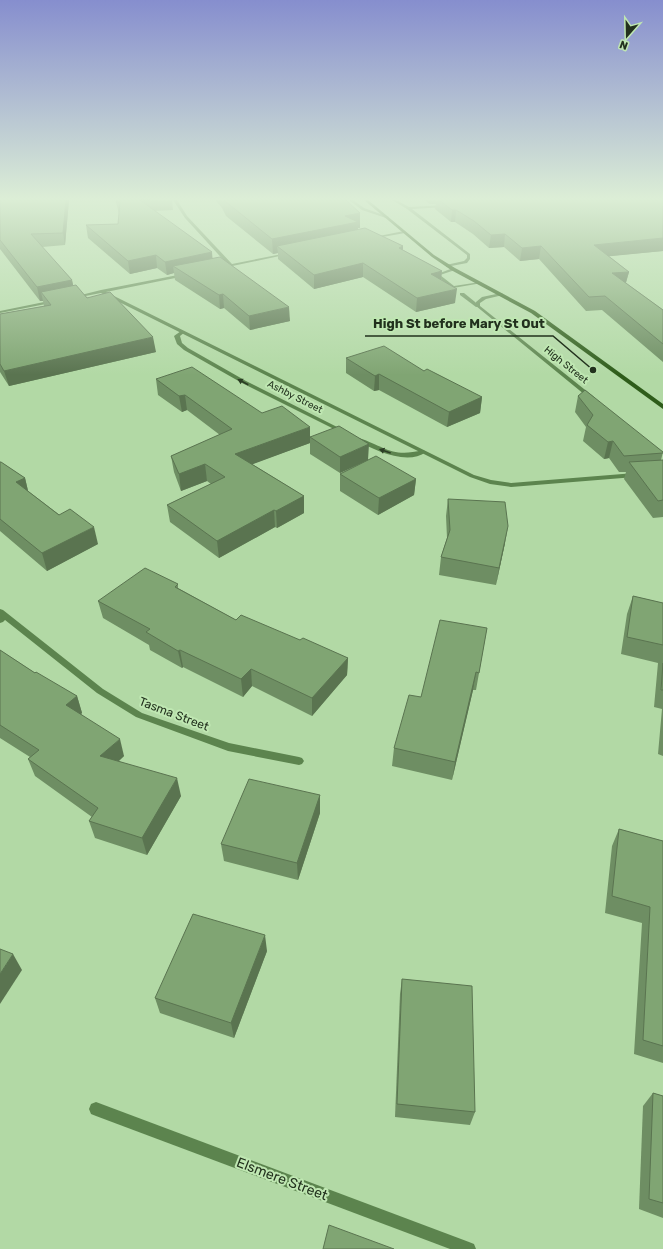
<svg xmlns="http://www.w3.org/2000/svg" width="663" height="1249" font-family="Rubik,sans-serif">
<rect width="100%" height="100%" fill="#b2d9a5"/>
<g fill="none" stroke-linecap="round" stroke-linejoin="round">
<g fill="#5c844e" fill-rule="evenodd">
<path d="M 349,200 L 353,200 L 364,208 L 389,217 L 386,218 L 362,210 Z"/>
<path d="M 453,268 L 455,269 L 455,270 L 440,275 L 454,286 L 480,282 L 482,283 L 453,288 L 435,275 Z"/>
<path d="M 460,293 L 464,293 L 480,306 L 476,307 L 460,295 Z"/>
<path d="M 181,331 L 185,332 L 180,336 L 182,343 L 188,348 L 246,381 L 347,432 L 344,434 L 242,383 L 184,350 L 177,344 L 174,336 Z"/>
<path d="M 359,438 C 386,447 392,458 423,450 L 426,452 C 407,466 375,450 357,441 L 357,439 Z"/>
<path d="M 5,613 L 9,616 L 3,622 L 0,623 L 0,616 Z"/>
</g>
<g fill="#5c844e" fill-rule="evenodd">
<path d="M 173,200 L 177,200 L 187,216 L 232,264 L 287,253 L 289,254 L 218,269 L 218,267 L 228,265 L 185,218 Z"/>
<path d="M 392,200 L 396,200 L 409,207 L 446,205 L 445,207 L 412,209 L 470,254 L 470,259 L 467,263 L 446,267 L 446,265 L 464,261 L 467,258 L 467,255 L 407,209 Z"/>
<path d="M 404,231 L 405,233 L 371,239 L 369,238 Z"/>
<path d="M 183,274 L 185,274 L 185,276 L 106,292 L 474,475 L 491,480 L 511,483 L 635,473 L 638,475 L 635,477 L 511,487 L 490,484 L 470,477 L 101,293 L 75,298 L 73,297 L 101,290 Z"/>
<path d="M 501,293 L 503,294 L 503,295 L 486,299 L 480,303 L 480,306 L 594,397 L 594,399 L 590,399 L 476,306 L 476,302 L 482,297 Z"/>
<path d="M 54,300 L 56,301 L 56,302 L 0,313 L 0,311 Z"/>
<path d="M 0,609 L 3,610 L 103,689 L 142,713 L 229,743 L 299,757 L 302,758 L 304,761 L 302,764 L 299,765 L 228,751 L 136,717 L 97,693 L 0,616 Z"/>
<path d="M 96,1102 L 469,1242 L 474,1244 L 476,1249 L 450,1249 L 96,1116 L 91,1114 L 89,1109 L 91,1104 Z"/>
</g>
<path fill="#2e5c1a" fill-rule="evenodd" d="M 364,200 L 368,200 L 434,255 L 455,268 L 535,311 L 663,404 L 663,409 L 531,313 L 451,270 L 432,257 Z"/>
</g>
<g fill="#6e8e63">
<path d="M 0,200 L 69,200 L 65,245 L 42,247 L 72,280 L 73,286 L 156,352 L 9,386 L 0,372 L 0,314 L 44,306 L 43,301 L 40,301 L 0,249 Z"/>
<path d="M 117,200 L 172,200 L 173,210 L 155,211 L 290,321 L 250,330 L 224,308 L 220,309 L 175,280 L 174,273 L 167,275 L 157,268 L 130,274 L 88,238 L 86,225 L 118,224 L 119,214 L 116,202 Z"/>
<path d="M 215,200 L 346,200 L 360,228 L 358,228 L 358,230 L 403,246 L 403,250 L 442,271 L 441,279 L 455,303 L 416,312 L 363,277 L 314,289 L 278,259 L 278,253 L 273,254 L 226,216 L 222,208 Z"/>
<path d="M 424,200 L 663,200 L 663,251 L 609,256 L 629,272 L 626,283 L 663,310 L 663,362 L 602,310 L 586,311 L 539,259 L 520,261 L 504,247 L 489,248 L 473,234 L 455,222 L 451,222 L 435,209 L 436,204 L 430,204 Z"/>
<path d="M 346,358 L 424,371 L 482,397 L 480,413 L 447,427 L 379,390 L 374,391 L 346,373 Z"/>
<path d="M 156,379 L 262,413 L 310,437 L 416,479 L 414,495 L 378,515 L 340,491 L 340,474 L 366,461 L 340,473 L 310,454 L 310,443 L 252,464 L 304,496 L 304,513 L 277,528 L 275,527 L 219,558 L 170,522 L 167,505 L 211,484 L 207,481 L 181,491 L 174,472 L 171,456 L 220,435 L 187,410 L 182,412 L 158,395 Z"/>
<path d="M 578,396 L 663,452 L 661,460 L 663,460 L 663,517 L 653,518 L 624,479 L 626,472 L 619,472 L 609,458 L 604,459 L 583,441 L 586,427 L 575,412 Z"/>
<path d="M 0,462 L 25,478 L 28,491 L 98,544 L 47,571 L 0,531 Z"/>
<path d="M 448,499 L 505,543 L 496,585 L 439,575 L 441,557 L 447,538 L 446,516 Z"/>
<path d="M 178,584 L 178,588 L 236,620 L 300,640 L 348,658 L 347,675 L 312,716 L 252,686 L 243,697 L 183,667 L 182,668 L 150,650 L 149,645 L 103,618 L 98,601 Z"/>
<path d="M 633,596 L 663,603 L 663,756 L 658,754 L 662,709 L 654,707 L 658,663 L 621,654 L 627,614 Z"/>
<path d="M 487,628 L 476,690 L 473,690 L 452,780 L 392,766 L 394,748 Z"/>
<path d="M 0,650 L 35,673 L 77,696 L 82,713 L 81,714 L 124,756 L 119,761 L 181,796 L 147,855 L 95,838 L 89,821 L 92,817 L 35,776 L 28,759 L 30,757 L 0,738 Z"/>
<path d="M 320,795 L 320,813 L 298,880 L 224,861 L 221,844 Z"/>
<path d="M 619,829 L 663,841 L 663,1063 L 634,1054 L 642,923 L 605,913 L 612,846 Z"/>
<path d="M 267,951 L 234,1038 L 160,1013 L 155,998 Z"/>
<path d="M 402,979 L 475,1112 L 470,1125 L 395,1117 L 400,994 Z"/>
<path d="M 653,1093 L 663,1096 L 663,1218 L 639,1209 L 643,1106 Z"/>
</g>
<g fill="#5a7450">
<path d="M 66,200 L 69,200 L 65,245 L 63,233 Z"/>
<path d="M 452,210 L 456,210 L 455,222 L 451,222 Z"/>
<path d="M 360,213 L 360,228 L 358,228 L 358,237 L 277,246 L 278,253 L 273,254 L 272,239 L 345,216 Z"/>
<path d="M 505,234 L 504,247 L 489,248 L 491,235 Z"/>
<path d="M 663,238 L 663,251 L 592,258 L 594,245 Z"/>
<path d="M 403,246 L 403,259 L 399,248 Z"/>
<path d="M 541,246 L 539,259 L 520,261 L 522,248 Z"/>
<path d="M 212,252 L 213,265 L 173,266 L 174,273 L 167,275 L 165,262 Z"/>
<path d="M 156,255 L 157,268 L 130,274 L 128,261 Z"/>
<path d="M 363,263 L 363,277 L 314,289 L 314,275 Z"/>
<path d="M 442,271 L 440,285 L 431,274 Z"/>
<path d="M 629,272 L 625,285 L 612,273 Z"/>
<path d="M 72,280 L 75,294 L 41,292 L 43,301 L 40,301 L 37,287 Z"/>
<path d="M 457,289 L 455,303 L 416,312 L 417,298 Z"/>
<path d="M 223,294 L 224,308 L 220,309 L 219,295 Z"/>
<path d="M 289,307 L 290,321 L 250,330 L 249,316 Z"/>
<path d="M 153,337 L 156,352 L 9,386 L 4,371 Z"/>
<path d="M 379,374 L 379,390 L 374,391 L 375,376 Z"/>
<path d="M 185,395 L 187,410 L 182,412 L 179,396 Z"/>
<path d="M 482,397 L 480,413 L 447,427 L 449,412 Z"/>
<path d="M 310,427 L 310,443 L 237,470 L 235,454 Z"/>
<path d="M 613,441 L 609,458 L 604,459 L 608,442 Z"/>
<path d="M 369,444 L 368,460 L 340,473 L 340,457 Z"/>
<path d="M 205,464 L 207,481 L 181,491 L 179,474 Z"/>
<path d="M 25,478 L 29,495 L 16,482 Z"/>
<path d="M 416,479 L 414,495 L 378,515 L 379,498 Z"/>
<path d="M 304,496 L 304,513 L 277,528 L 276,511 Z"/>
<path d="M 274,510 L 275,527 L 219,558 L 217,541 Z"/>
<path d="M 508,526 L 505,543 L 496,585 L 499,568 Z"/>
<path d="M 94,527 L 98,544 L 47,571 L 42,553 Z"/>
<path d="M 180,650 L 183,667 L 182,668 L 178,651 Z"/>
<path d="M 348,658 L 347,675 L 312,716 L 312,698 Z"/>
<path d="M 251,669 L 252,686 L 243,697 L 241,679 Z"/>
<path d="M 476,672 L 473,690 L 452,780 L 455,762 Z"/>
<path d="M 77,696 L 82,713 L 72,722 L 66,705 Z"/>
<path d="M 120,739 L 124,756 L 105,773 L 100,756 Z"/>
<path d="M 177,778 L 181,796 L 147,855 L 142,838 Z"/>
<path d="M 320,795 L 320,813 L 298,880 L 297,863 Z"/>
<path d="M 265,935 L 267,951 L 234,1038 L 231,1023 Z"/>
<path d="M 13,954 L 22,970 L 0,1004 L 0,974 Z"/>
</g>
<g fill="#80a573" stroke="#5a7450">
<path d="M 0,200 L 66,200 L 63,233 L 31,234 L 72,280 L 37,287 L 0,240 Z"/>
<path d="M 117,200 L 150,200 L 140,200 L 212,252 L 165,262 L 156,255 L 128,261 L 86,225 L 118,224 L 120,202 L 116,202 Z"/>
<path d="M 224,200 L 346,200 L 360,213 L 345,216 L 358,222 L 272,239 L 225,201 Z"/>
<path d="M 439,200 L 663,200 L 663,238 L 594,245 L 629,272 L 612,273 L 663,310 L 663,344 L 605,296 L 589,297 L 541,246 L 522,248 L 505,234 L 491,235 L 474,221 L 456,210 L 452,210 Z"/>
<path d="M 365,228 L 403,246 L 399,248 L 442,271 L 431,274 L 457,289 L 417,298 L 363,263 L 314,275 L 277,246 Z"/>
<path d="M 220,257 L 289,307 L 249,316 L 223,294 L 219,295 L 173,266 Z"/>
<path d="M 76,285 L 87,298 L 110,292 L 153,337 L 4,371 L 0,364 L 0,314 L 51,305 L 41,292 Z"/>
<path d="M 384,346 L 424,371 L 427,369 L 482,397 L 449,412 L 379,374 L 375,376 L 346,358 Z"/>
<path d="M 192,367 L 262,413 L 282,406 L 310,427 L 235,454 L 304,496 L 276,511 L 274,510 L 217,541 L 167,505 L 225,477 L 205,464 L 179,474 L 171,456 L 232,429 L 185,395 L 179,396 L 156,379 Z"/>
<path d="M 585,390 L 663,452 L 663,453 L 624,456 L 613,441 L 608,442 L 587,425 L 593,415 L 578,396 Z"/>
<path d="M 339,426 L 369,444 L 340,457 L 310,437 Z"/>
<path d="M 376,456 L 416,479 L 379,498 L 340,474 Z"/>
<path d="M 663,460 L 663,500 L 658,501 L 629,462 Z"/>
<path d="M 0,462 L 1,462 L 25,478 L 16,482 L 59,515 L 70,509 L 94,527 L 42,553 L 0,519 Z"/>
<path d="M 448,499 L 505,502 L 508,526 L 499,568 L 441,557 L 450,530 Z"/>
<path d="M 145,568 L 178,584 L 175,587 L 236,620 L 241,615 L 300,640 L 303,638 L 348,658 L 312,698 L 251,669 L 241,679 L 180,650 L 178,651 L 146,632 L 150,629 L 98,601 Z"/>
<path d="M 633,596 L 663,603 L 663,645 L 627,637 Z"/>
<path d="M 440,620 L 487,628 L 479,673 L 476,672 L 455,762 L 394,748 L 409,695 L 421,697 Z"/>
<path d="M 0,650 L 35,673 L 36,672 L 77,696 L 66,705 L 120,739 L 100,756 L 177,778 L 142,838 L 89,821 L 98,808 L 28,759 L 39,750 L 0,725 Z"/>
<path d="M 663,663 L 663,690 L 661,690 Z"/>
<path d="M 249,779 L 320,795 L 297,863 L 221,844 Z"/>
<path d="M 619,829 L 663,841 L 663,1046 L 643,1040 L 650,907 L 612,896 Z"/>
<path d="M 193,914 L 265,935 L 231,1023 L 155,998 Z"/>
<path d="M 0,949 L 13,954 L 0,974 Z"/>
<path d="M 402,979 L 472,986 L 475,1112 L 397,1104 Z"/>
<path d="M 653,1093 L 663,1096 L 663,1203 L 649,1199 Z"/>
<path d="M 329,1225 L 394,1249 L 323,1249 Z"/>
</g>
<defs><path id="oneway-solid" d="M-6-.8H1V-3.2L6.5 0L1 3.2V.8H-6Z"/></defs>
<g fill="#2b3d24">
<use href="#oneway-solid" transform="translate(243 382) rotate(-152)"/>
<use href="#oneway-solid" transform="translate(385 451) rotate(-161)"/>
</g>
<linearGradient id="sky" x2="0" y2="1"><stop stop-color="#868ece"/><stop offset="0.53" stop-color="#dceed6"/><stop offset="1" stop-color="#dceed6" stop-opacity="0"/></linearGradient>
<rect width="663" height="375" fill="url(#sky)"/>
<g text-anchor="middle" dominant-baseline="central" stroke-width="4" stroke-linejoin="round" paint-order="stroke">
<g font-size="10" fill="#22311d" stroke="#bfe7b2">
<text transform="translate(566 365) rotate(39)">High Street</text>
<text transform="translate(295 397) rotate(27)">Ashby Street</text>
</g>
<g font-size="12" fill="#22311d" stroke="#bfe7b2">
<text transform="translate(174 714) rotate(21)">Tasma Street</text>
</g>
<g font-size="14" fill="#22311d" stroke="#bfe7b2">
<text transform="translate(282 1179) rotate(21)">Elsmere Street</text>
</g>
</g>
<path fill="none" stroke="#22311d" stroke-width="1.5" d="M593 370L553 336H365"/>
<circle fill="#22311d" stroke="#bfe7b2" stroke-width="1.5" cx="593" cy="370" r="4"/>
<g font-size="13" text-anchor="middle" font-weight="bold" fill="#22311d" stroke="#bfe7b2" stroke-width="4" stroke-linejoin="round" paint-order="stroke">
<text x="459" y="328">High St before Mary St Out</text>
</g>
<g transform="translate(627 36) rotate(200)" stroke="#bfe7b2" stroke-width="3" paint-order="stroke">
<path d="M0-3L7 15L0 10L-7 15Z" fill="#22311d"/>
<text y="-6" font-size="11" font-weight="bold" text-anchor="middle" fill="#22311d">N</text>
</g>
</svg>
